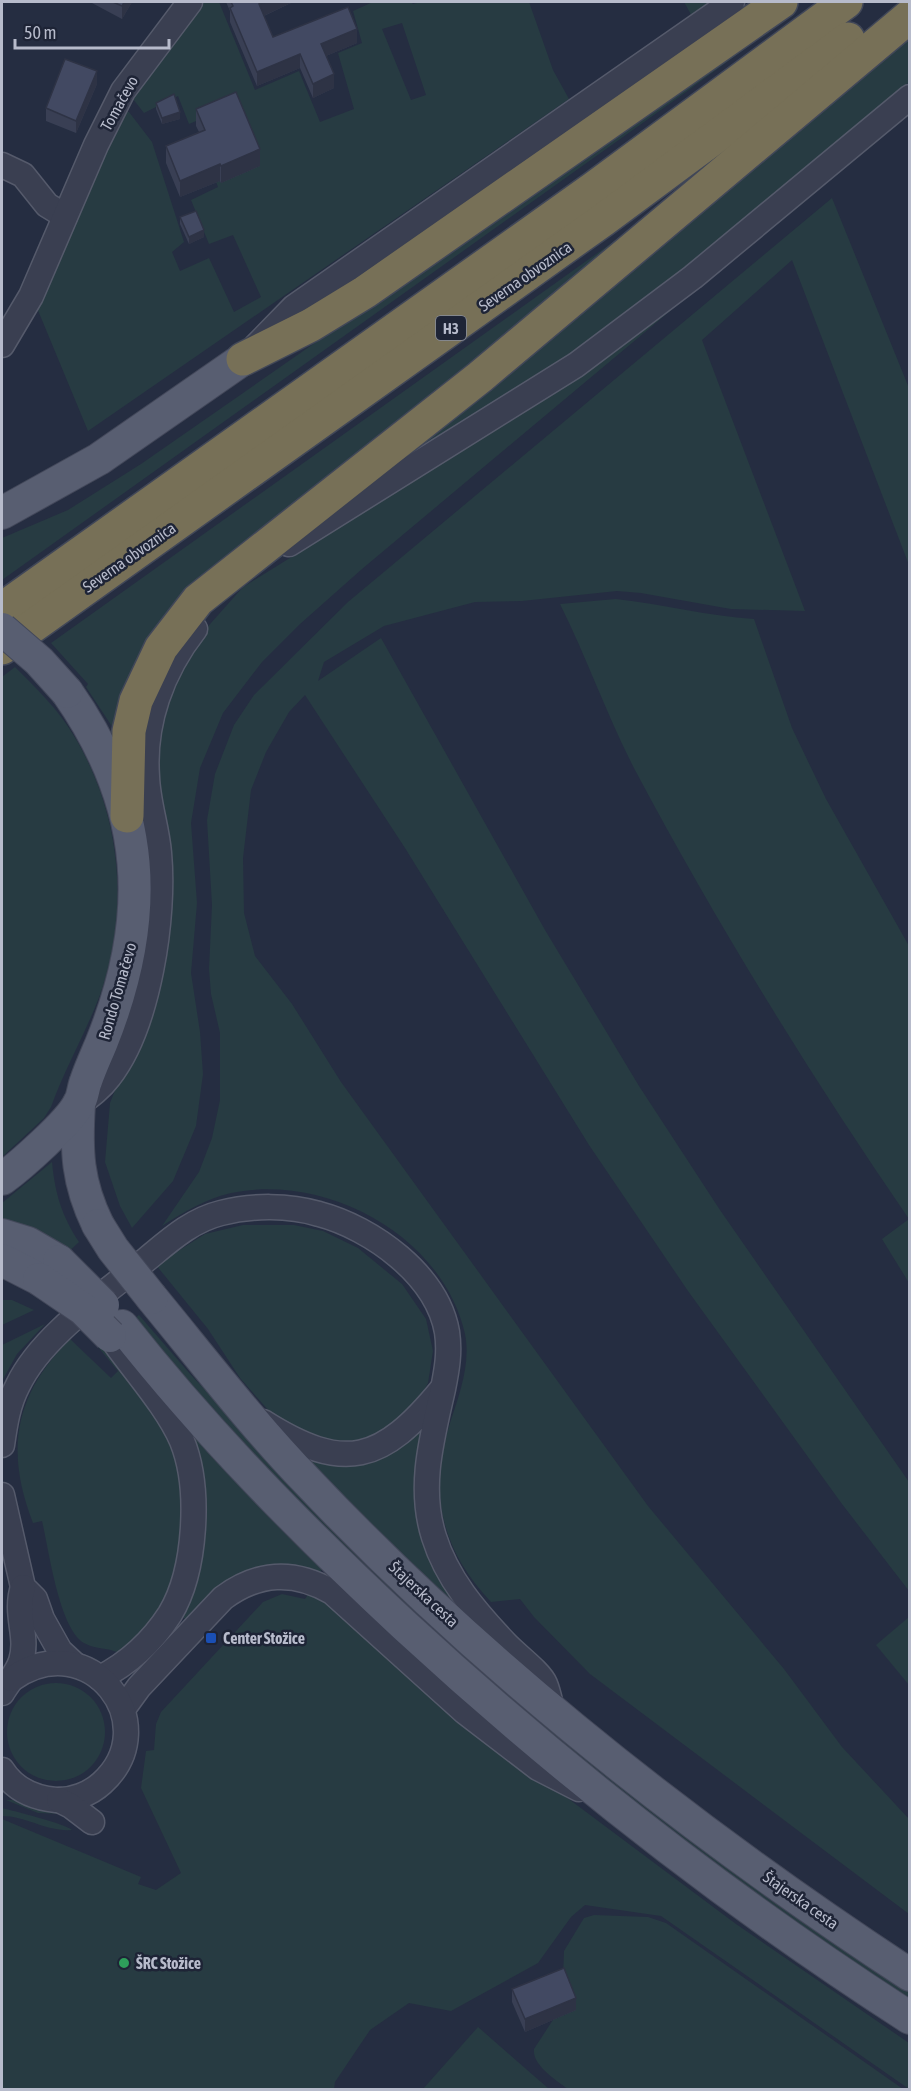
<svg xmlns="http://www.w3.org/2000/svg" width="911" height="2091" font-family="'Asap Condensed',sans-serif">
<rect width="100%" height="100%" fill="#252d41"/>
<g fill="#273b42" fill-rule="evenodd">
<path d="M 200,2 L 219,2 L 255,90 L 299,71 L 320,122 L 354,109 L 338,53 L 362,43 L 353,11 L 373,2 L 411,2 L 413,4 L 420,2 L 529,2 L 553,70 L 569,99 L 88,431 L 37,308 L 122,110 L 129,112 L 152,142 L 184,242 L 172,252 L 180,271 L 209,258 L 234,312 L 261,297 L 233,235 L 209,244 L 191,200 L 218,187 L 208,160 L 220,111 L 189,124 L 178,96 L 144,113 L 133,99 L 134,92 ZM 402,23 L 426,95 L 411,100 L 382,29 Z"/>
<path d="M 684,2 L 716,2 L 693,18 Z"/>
<path d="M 770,26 L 769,31 L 686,92 L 2,580 L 2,538 L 68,510 L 141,464 Z"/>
<path d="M 909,30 L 909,82 L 686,269 L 587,345 L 392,468 Z"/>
<path d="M 832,198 L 909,388 L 909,565 L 792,260 L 702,340 L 805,611 L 731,609 L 641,593 L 617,591 L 522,601 L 475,602 L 384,626 L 324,662 L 318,681 L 381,638 L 545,930 L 639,1086 L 720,1210 L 909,1482 L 909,1591 L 842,1504 L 688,1291 L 589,1145 L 405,848 L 305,695 L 289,712 L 266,752 L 251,790 L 243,858 L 244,913 L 255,956 L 292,1004 L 341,1082 L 648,1506 L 784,1669 L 842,1747 L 909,1819 L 909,1914 L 590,1674 L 534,1617 L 520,1599 L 491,1602 C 441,1549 428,1493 450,1423 C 459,1395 471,1364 465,1334 C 443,1236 327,1173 231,1193 C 205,1199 184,1212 162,1226 L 199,1172 L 212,1138 L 220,1100 L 220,1033 L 211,994 L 209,969 L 212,905 L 207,820 L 215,774 L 234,725 L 254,695 L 348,602 Z"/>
<path d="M 655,212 L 224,566 L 115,731 L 86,687 L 88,684 L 51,643 Z"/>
<path d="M 700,286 L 362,569 L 300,624 L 262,662 L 223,713 L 200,768 L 191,823 L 197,903 L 191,973 L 200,1032 L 203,1074 L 196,1126 L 173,1181 L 132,1228 L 120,1206 L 105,1162 L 110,1103 L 146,1012 L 157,727 L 174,679 L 203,632 L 243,587 L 527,411 Z"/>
<path d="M 616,599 C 662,604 707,616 754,619 L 792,728 L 826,799 L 909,946 L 909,1283 L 882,1239 L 909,1219 C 810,1075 717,924 635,770 C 607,716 587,658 560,604 Z"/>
<path d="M 15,667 C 36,688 59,710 74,736 C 119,810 130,903 103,986 C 89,1028 66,1065 51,1107 L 44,1118 L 2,1157 L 2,677 Z"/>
<path d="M 52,1162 C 55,1194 62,1216 79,1242 L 65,1255 L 2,1226 L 2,1203 Z"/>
<path d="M 243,1225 L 294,1225 L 323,1231 L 358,1248 L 402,1284 L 426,1319 L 433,1351 L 428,1383 L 411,1414 L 371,1441 L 331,1445 L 277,1420 L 240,1378 L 208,1329 L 156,1265 L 205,1234 Z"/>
<path d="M 2,1300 L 12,1300 L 34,1310 L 2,1325 Z"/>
<path d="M 139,1315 L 191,1375 L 320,1510 L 909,1988 L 909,2005 L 671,1836 L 380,1589 L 127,1325 Z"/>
<path d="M 45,1324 L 17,1354 L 2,1381 L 2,1345 Z"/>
<path d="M 70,1339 L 111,1378 L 118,1371 L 98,1347 L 102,1344 L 148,1401 L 179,1460 L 185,1538 L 167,1600 L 123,1656 C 111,1646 98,1651 84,1643 C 59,1628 49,1550 42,1521 L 33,1523 C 5,1451 14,1395 70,1339 Z"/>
<path d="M 179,1417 L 323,1567 L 319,1574 L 305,1570 L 186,1620 L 179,1613 L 188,1594 Z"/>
<path d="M 423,1425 L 420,1450 L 469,1623 L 301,1455 Z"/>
<path d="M 311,1590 L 550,1785 L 736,1924 L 909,2043 L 909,2089 L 661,1916 L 585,1905 L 571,1917 L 538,1963 L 451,2011 L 409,2003 L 370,2030 L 335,2082 L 334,2089 L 2,2089 L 2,1819 L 141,1877 L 138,1884 L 156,1890 L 181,1873 L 141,1788 L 146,1751 L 154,1750 L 156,1724 L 161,1712 L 263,1602 L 282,1594 L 305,1599 Z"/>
<path d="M 909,1617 L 909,1685 L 876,1645 Z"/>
<circle cx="56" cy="1732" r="49"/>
<path d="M 6,1800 L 17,1800 L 63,1814 L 38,1813 Z"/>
<path d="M 2,1808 C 14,1811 66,1824 72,1830 C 47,1832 26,1816 2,1816 Z"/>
<path d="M 594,1915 L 648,1917 L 666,1923 L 903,2089 L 568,2089 C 556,2080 532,2065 534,2049 L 562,2006 L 564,1951 L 584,1918 Z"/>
<path d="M 478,2027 L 549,2089 L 423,2089 Z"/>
</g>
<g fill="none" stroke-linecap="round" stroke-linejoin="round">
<g stroke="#555a6b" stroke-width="27">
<g id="minor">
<path d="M 2,165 L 23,175 L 47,205 L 65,216"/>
<path d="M 2,345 L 31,296 L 96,145 L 123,91 L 190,2"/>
<path d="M 256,346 L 294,307 L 732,2"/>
<path d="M 289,544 L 576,365 L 693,277 L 910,97"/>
<path d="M 79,1104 C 90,1096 101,1088 109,1077 C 149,1026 165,916 159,853 C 157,828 148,803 147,777 C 143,723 162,671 195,629"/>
<path d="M 263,1422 C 345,1474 382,1462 442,1389"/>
<path d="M 2,1445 C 5,1424 8,1404 18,1385 C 42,1335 105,1294 147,1259 C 170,1240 192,1220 221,1213 C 252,1205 289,1205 319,1214 C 372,1228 437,1275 447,1332 C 450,1352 447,1369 443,1389 C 432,1438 418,1487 434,1537 C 447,1579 475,1611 505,1643 C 515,1654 540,1672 545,1684 C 548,1691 550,1701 552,1709"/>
<path d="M 2,1495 L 23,1587 L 35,1599 L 42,1619 L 60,1651 L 74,1664"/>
<path d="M 100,1678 C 129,1663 152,1642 170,1614 C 196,1571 201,1488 182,1441 C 167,1406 132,1368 110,1336"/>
<path d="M 2,1693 C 8,1683 17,1673 21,1661 C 29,1636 14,1615 23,1587"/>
<path d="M 123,1709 L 139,1687 L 223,1598 C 258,1572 294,1570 332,1592 L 465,1712 L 538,1768 L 579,1789"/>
<path d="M 2,1770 C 14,1789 34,1798 56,1800 C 72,1801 90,1794 102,1783 C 166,1725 90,1624 12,1679"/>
<path d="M 59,1800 L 71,1806 L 92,1822"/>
</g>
</g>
<g stroke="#43485a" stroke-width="34">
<g id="major">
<path d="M 2,513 L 99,459 L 243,359"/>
<path d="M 79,1104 C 76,1151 77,1182 98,1225"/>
<path d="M 2,1179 C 20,1166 70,1122 79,1103 C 83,1097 83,1088 86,1081 C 90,1069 96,1056 101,1044 C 153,916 147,806 67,692"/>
<path d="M 2,1235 L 28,1243 L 59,1261"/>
<path d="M 2,1260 L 39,1279"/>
<path d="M 152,1298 C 203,1360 252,1424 308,1482 C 486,1670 694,1833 910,1975"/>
<path d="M 122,1326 C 207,1434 304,1532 405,1626 C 561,1770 730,1902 910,2018"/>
</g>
</g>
<g stroke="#414758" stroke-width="36">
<g id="highway">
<path d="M 243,359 L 311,325 L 365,292 L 781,2"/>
<path d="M 2,609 L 594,188 L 846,2"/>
<path d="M 2,648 L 603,220 L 848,39"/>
<path d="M 127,816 L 129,731 L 136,701 L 161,648 L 198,600 L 480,377 L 910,16"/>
</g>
</g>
<use href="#minor" stroke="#3a3f51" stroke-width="24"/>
<use href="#major" stroke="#585e71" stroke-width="32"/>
<use href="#highway" stroke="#777057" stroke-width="33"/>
<g stroke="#43485a" stroke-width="34" stroke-linecap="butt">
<g id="major-bridge">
<path d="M 2,629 L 39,661 L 67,692"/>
<path d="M 98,1225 L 113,1249 L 152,1298"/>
<path d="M 59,1261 L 103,1305"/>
<path d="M 39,1279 L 83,1309 L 110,1336"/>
</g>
</g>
<use href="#major-bridge" stroke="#585e71" stroke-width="32"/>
</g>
<g fill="#393f54">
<path d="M 92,2 L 132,2 L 122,19 L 92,3 Z"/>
<path d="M 226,2 L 293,2 L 264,16 L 273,37 L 357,43 L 326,56 L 334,88 L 313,98 L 300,68 L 257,86 L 230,22 L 230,11 Z"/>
<path d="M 97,84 L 76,133 L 46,121 L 46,108 Z"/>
<path d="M 156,103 L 180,119 L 162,124 L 156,109 Z"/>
<path d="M 196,109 L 260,166 L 221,183 L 220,181 L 180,197 L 166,163 L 166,146 L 199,132 L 196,126 Z"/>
<path d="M 180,217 L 204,237 L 189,244 L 180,224 Z"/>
<path d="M 512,1989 L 576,2010 L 525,2032 L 512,2002 Z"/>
</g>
<g fill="#2e3345">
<path d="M 124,2 L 132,2 L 122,19 L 122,6 Z"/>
<path d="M 265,2 L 293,2 L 259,18 L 259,4 Z"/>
<path d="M 357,29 L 357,43 L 321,58 L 321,44 Z"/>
<path d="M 300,54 L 300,68 L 257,86 L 257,72 Z"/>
<path d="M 97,71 L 97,84 L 76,133 L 76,121 Z"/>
<path d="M 334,74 L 334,88 L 313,98 L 313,84 Z"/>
<path d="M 180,112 L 180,119 L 162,124 L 162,118 Z"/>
<path d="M 260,149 L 260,166 L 221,183 L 221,166 Z"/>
<path d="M 220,164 L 220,181 L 180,197 L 180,181 Z"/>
<path d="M 204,230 L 204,237 L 189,244 L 189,237 Z"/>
<path d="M 576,1998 L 576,2010 L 525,2032 L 525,2019 Z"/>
</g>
<g fill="#424962" stroke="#2e3345" stroke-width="1.5">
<path d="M 113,2 L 124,2 L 122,6 Z"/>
<path d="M 231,2 L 265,2 L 259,4 L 273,37 L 348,7 L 357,29 L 321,44 L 334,74 L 313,84 L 300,54 L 257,72 L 230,8 L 233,6 Z"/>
<path d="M 65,59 L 97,71 L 76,121 L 46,108 Z"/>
<path d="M 236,92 L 260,149 L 221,166 L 220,164 L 180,181 L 166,146 L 205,130 L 196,109 Z"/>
<path d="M 174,94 L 180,112 L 162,118 L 156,103 Z"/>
<path d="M 196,211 L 204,230 L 189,237 L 180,217 Z"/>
<path d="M 564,1968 L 576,1998 L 525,2019 L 512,1989 Z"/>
</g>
<rect fill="#1a4fb4" stroke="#1e2436" stroke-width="2" x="205" y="1632" width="12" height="12" rx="3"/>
<circle fill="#2e9e5b" stroke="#1e2436" stroke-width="2" cx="124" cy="1963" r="6"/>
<g text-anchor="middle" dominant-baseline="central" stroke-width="5" stroke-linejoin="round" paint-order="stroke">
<rect fill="#1e2436" stroke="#898e9e" stroke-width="1.5" x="436" y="316" width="30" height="24" rx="4.5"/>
<g font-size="15" font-weight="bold" fill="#b7bbcb">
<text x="451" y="328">H3</text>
</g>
<g font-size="16" fill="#b7bbcb" stroke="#1e2436">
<text transform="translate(119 103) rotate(-61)">Tomačevo</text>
<text transform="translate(525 276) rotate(-35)">Severna obvoznica</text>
<text transform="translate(129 557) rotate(-35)">Severna obvoznica</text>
<text transform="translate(117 991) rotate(-74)">Rondo Tomačevo</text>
<text transform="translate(424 1594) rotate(43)">Štajerska cesta</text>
<text transform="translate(801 1900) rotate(35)">Štajerska cesta</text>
</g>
<g font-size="16" font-weight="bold" fill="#b7bbcb" stroke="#1e2436" text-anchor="start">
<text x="223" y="1638">Center Stožice</text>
<text x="136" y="1963">ŠRC Stožice</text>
</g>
</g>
<rect width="911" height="2091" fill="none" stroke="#b7bbcb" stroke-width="6"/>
<path d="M15 39v9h154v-9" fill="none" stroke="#b7bbcb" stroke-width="3"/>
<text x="24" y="39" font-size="18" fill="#b7bbcb" stroke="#1e2436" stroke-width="4.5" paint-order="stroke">50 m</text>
</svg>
